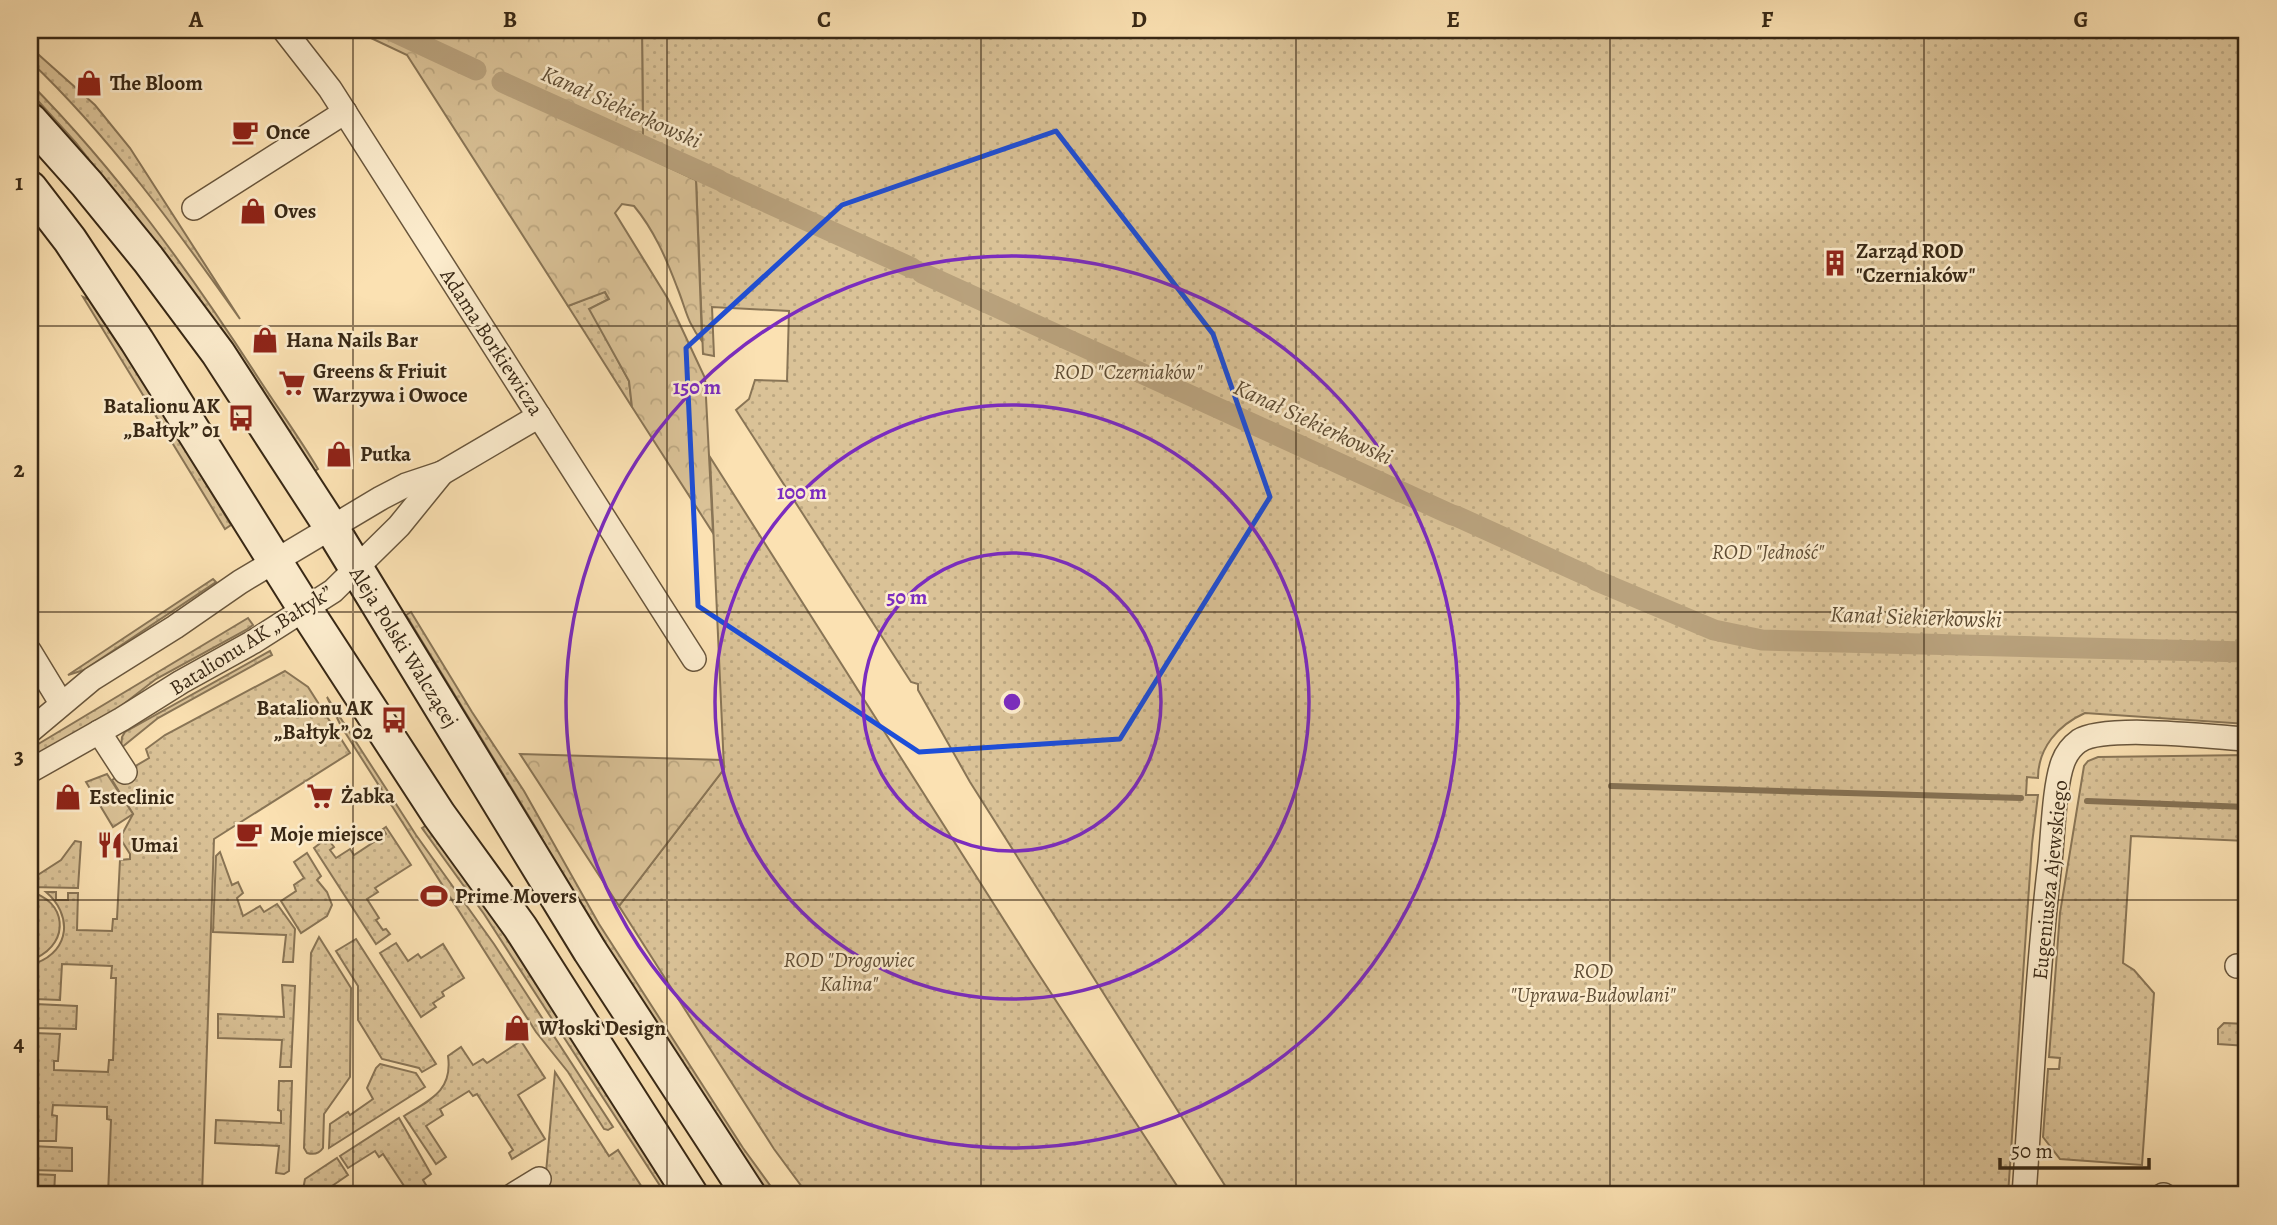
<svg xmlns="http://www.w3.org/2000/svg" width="2277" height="1225" font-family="Alegreya,serif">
<defs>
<pattern id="grass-dots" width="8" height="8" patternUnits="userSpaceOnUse" patternTransform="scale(1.75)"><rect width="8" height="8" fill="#dac297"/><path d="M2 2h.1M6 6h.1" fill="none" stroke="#bca781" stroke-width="1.8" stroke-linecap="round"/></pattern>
<pattern id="forest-crowns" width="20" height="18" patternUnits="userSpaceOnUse" patternTransform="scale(1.75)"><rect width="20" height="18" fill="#dac297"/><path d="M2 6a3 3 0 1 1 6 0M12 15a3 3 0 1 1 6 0" fill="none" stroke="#bca781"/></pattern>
</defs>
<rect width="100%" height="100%" fill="#fbe1b2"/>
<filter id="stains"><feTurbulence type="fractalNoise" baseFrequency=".00286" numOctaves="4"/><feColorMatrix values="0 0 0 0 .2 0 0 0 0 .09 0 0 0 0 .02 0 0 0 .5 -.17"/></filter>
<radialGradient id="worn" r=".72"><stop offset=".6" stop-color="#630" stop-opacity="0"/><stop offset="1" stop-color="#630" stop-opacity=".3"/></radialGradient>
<g fill="url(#grass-dots)" stroke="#897556" stroke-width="2">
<path d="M 642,30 L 2247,30 L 2247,724 L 2085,713 C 2058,725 2038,748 2038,778 L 2027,777 L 2026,795 L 2038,795 L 2032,844 L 2008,1195 L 1231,1195 L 970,782 L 918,690 L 918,684 L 911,682 L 736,410 L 749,399 L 755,380 L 787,381 L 789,311 L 712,307 L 714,356 L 703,354 L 696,180 L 640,154 L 643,135 Z"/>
<path d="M 30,47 L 95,105 L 130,148 L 240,319 C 178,231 108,135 30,61 Z"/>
<path d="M 30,83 C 117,171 190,272 257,376 C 277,407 299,437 318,469 L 309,475 L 178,273 L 76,143 L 30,92 Z"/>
<path d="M 604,291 L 609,299 L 590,309 L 629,381 L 632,407 L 568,306 Z"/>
<path d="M 83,297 L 90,300 L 130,358 L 231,525 L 225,529 Z"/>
<path d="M 710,457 L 1030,961 L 1183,1195 L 808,1195 L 774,1149 L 619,906 L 724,769 Z"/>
<path d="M 213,579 L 216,582 L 84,670 L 68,675 Z"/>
<path d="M 411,612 L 472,712 L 524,791 L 599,924 L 743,1148 L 777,1195 L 767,1195 L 758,1183 L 579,907 L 536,828 L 406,615 Z"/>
<path d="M 248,618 L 253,625 L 246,630 L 156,679 L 112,713 L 30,759 L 30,749 Z"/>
<path d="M 270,651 L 272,655 L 158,718 L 121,748 L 122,737 L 125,732 Z"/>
<path d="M 285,671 L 308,687 L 350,753 L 214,839 L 202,1195 L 108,1195 L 111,1120 L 107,1119 L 107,1107 L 53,1105 L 52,1115 L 57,1116 L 56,1141 L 31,1141 L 34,1033 L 60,1034 L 58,1061 L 54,1061 L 54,1070 L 108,1072 L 109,1060 L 113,1060 L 116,978 L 111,978 L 112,966 L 62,964 L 60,1000 L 35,999 L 36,963 C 71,950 72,914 46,892 L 56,892 L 56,900 L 68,900 L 68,893 L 78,893 L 77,930 L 112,931 L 113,919 L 117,919 L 120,860 L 130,859 L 130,854 L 120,838 L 133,814 L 112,780 L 149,758 L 146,749 L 165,735 Z"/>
<path d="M 327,697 L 416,835 L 494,944 L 613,1127 L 608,1130 L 604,1129 L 568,1072 L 536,1032 L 341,726 Z"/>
<path d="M 2247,755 L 2247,841 L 2131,836 L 2123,963 L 2134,970 L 2154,993 L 2142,1165 L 2060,1159 L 2043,1137 L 2048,1069 L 2059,1069 L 2060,1058 L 2049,1057 L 2060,913 L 2084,766 L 2088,761 L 2098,757 Z"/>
<path d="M 429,824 L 497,920 L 675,1195 L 666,1195 L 484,914 L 422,828 Z"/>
<path d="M 386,827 L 411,865 L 375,888 L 378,892 L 367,899 L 379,918 L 376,920 L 383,930 L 386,929 L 390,934 L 376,944 L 314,848 L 327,838 L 334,847 L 330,850 L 336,858 L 350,849 L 354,855 L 386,834 L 383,829 Z"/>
<path d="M 75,841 L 81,842 L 78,888 L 30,887 L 30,880 L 61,860 Z"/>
<path d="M 220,852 L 232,885 L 238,882 L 243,893 L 237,898 L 243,916 L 260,906 L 264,912 L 277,904 L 295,929 L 293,962 L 283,962 L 286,935 L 213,932 L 216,856 Z"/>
<path d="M 307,853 L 321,876 L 317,880 L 327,892 L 332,905 L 327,916 L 301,933 L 281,901 L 296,891 L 294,885 L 304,878 L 294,862 Z"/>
<path d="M 30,892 C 66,900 71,942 36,958 C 37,942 42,924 30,913 Z"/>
<path d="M 319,937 L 351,988 L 350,1077 L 324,1114 L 323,1148 C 319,1154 314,1155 307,1153 L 304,1148 L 311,953 Z"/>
<path d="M 356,939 L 436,1064 L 422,1072 L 419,1068 L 382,1059 L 358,1020 L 358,986 L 336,951 Z"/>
<path d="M 396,943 L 408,961 L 418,954 L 421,958 L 443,944 L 464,978 L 442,992 L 444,996 L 433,1003 L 436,1007 L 421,1017 L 380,953 Z"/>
<path d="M 282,985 L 295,986 L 291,1067 L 280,1067 L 282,1040 L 218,1038 L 218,1014 L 284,1017 Z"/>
<path d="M 35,1004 L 77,1006 L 76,1029 L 34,1028 Z"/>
<path d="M 2224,1023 L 2247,1024 L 2247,1046 L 2218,1044 L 2218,1029 Z"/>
<path d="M 521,1041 L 545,1078 L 518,1095 L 545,1139 L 512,1159 L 509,1153 L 513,1150 L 477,1094 L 473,1096 L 469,1091 L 440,1109 L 443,1115 L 426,1126 L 446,1157 L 436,1164 L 404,1116 C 430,1100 453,1091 448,1056 L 461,1047 L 473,1065 L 483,1059 L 487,1063 Z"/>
<path d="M 380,1064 L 416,1073 L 425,1087 L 329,1148 L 330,1124 L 348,1112 L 350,1115 L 373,1099 L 367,1088 L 376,1068 Z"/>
<path d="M 555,1072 L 609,1156 L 618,1150 L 647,1195 L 544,1195 Z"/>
<path d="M 279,1081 L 292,1081 L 289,1171 L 284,1174 L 276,1173 L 279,1146 L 215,1143 L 216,1120 L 281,1123 L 281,1111 L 278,1110 Z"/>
<path d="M 399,1118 L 431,1174 L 423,1180 L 432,1195 L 410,1195 L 383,1154 L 379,1157 L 375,1151 L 348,1168 L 340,1156 Z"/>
<path d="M 31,1146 L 72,1148 L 72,1171 L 30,1170 Z"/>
<path d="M 337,1158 L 348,1175 L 332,1186 L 337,1195 L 302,1195 L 305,1179 Z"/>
<path d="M 30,1174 L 55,1175 L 54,1195 L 30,1195 Z"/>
</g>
<g fill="url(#forest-crowns)" stroke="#897556" stroke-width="2">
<path d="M 354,30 L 642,30 L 643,135 L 640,154 L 696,180 L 702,341 C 687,323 686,309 677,287 C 666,258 654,230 634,206 L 622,204 L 615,213 L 668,299 L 705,378 L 713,533 L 632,407 L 629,381 L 589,309 L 609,299 L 605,292 L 568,306 L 407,55 Z"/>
<path d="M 520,754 L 723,760 L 724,769 L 619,906 Z"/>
<path d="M 107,774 L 133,814 L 113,827 L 86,782 Z"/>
</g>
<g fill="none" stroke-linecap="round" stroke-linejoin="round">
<g stroke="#857153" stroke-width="6">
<path d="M 1611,786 L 2021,798"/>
<path d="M 2087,801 L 2247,807"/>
</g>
<g stroke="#b9a27d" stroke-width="21">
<path d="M 390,30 L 476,70"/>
<path d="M 502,82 L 719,180"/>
<path d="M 724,183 L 912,268"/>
<path d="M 922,273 L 1452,515"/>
<path d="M 1456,516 L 1588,576"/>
<path d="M 1595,580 L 1714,630 L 1762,640 L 2247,652"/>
</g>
<g stroke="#69563c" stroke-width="26">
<g id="minor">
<path d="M 284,30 L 330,89 L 694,659"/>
<path d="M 194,208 L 345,112"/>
<path d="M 30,652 L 61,703"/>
<path d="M 30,731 L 92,679 L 175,627 L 240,582 L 381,498 L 406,485 L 442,473 L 539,416"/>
<path d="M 99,732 L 125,772"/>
<path d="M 30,771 L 122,719 L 181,682 L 253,642 L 333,591 L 399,526 L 442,473"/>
<path d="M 2237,966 L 2247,966"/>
<path d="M 513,1195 L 539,1179"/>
<path d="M 2024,1195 C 2032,1084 2037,973 2050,862 C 2053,835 2054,786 2063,762 C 2066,754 2072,746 2079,741 C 2105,724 2213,737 2247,739"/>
<path d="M 2163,1195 L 2164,1195"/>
</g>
</g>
<g stroke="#382815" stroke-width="37">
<g id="secondary">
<path d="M 30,120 L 87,184 L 148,259 L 218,353 L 331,527 L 590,951 L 749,1195"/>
<path d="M 30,188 L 70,240 L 137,341 L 305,609 L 439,815 L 520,927 L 691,1195"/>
</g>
</g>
<use href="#minor" stroke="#fceccd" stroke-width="23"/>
<use href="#secondary" stroke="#fceccd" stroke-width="33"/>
</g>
<path fill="none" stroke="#1d4ed8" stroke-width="5" stroke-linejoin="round" d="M 1056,131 L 1213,334 L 1270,497 L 1120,739 L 919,752 L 698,606 L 686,348 L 842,205 Z"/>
<path fill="none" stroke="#382815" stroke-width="2" stroke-opacity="0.55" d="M 353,30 L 353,1195M 667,30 L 667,1195M 981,30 L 981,1195M 1296,30 L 1296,1195M 1610,30 L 1610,1195M 1924,30 L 1924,1195M 30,326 L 2247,326M 30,612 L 2247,612M 30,900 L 2247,900"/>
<g fill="none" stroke="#7b2cbf" stroke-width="3.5">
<circle cx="1012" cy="702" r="149"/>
<circle cx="1012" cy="702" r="297"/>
<circle cx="1012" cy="702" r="446"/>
</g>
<defs>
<g id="shop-bare" transform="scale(2.1)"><path d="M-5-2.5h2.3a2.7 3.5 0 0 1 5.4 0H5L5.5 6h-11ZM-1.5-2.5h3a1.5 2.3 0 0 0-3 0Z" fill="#8f2418" stroke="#fceccd" stroke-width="2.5" paint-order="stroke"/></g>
<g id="cafe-bare" transform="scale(2.1)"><path d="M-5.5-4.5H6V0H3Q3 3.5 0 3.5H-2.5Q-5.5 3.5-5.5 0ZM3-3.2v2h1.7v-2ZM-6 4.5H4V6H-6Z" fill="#8f2418" stroke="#fceccd" stroke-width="2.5" paint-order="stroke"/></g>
<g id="building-bare" transform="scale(2.1)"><path d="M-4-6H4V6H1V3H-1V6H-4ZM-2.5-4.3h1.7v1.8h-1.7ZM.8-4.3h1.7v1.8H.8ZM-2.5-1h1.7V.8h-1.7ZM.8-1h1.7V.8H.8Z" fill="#8f2418" stroke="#fceccd" stroke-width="2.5" paint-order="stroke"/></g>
<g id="supermarket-bare" transform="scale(2.1)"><path d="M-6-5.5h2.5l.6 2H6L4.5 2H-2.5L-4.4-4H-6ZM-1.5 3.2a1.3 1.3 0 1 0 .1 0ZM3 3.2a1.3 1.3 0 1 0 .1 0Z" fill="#8f2418" stroke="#fceccd" stroke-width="2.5" paint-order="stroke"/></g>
<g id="bus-bare" transform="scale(2.1)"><path d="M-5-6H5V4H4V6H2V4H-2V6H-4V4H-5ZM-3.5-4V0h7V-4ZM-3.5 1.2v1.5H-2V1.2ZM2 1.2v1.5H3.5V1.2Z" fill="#8f2418" stroke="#fceccd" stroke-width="2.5" paint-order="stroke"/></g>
<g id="restaurant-bare" transform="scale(2.1)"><path d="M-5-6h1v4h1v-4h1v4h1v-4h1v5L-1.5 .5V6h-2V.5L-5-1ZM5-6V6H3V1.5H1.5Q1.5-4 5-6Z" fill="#8f2418" stroke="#fceccd" stroke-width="2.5" paint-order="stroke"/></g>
<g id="stadium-bare" transform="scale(2.1)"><path d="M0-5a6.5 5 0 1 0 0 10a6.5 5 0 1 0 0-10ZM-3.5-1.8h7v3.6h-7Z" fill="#8f2418" stroke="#fceccd" stroke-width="2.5" paint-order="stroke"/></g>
</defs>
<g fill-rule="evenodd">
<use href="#shop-bare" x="89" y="83"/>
<use href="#cafe-bare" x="245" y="132"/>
<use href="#shop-bare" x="253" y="211"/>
<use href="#building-bare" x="1835" y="263"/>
<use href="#shop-bare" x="265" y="340"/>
<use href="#supermarket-bare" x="292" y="383"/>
<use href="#bus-bare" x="241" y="418"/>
<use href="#shop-bare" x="339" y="454"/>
<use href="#bus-bare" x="394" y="720"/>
<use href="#supermarket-bare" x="320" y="796"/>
<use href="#shop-bare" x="68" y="797"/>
<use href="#cafe-bare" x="249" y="834"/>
<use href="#restaurant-bare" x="110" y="845"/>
<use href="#stadium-bare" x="434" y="896"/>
<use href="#shop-bare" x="517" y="1028"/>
</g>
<g text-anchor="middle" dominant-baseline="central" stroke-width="5" stroke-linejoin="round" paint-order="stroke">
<g font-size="21" font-weight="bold" fill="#382815" stroke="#fceccd" text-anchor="start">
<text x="110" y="83">The Bloom</text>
<text x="266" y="132">Once</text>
<text x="274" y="211">Oves</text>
<text x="1856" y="251">Zarząd ROD<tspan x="1856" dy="24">"Czerniaków"</tspan></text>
<text x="286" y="340">Hana Nails Bar</text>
<text x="313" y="371">Greens &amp; Friuit<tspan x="313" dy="24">Warzywa i Owoce</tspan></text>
<text x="220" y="406" text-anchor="end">Batalionu AK<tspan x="220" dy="24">„Bałtyk” 01</tspan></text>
<text x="360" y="454">Putka</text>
<text x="373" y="708" text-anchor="end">Batalionu AK<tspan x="373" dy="24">„Bałtyk” 02</tspan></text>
<text x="341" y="796">Żabka</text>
<text x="89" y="797">Esteclinic</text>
<text x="270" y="834">Moje miejsce</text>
<text x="131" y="845">Umai</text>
<text x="455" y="896">Prime Movers</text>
<text x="538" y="1028">Włoski Design</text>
</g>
<g font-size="21" fill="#382815" stroke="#fceccd">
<text transform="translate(492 342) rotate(57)">Adama Borkiewicza</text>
<text transform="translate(251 640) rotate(-32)">Batalionu AK „Bałtyk”</text>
<text transform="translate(404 647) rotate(58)">Aleja Polski Walczącej</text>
<text transform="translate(2050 880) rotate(-84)">Eugeniusza Ajewskiego</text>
</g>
<g font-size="21" font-style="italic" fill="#604e36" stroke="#fceccd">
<text x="1128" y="372">ROD "Czerniaków"</text>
<text x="1768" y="552">ROD "Jedność"</text>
<text x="849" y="960">ROD "Drogowiec<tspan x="849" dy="24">Kalina"</tspan></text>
<text x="1593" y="971">ROD<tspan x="1593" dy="24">"Uprawa-Budowlani"</tspan></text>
</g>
<g font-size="23" font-style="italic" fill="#5f4d34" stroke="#fceccd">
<text transform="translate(621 107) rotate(24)">Kanał Siekierkowski</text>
<text transform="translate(1313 422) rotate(25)">Kanał Siekierkowski</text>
<text transform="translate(1916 617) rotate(2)">Kanał Siekierkowski</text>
</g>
</g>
<circle cx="1012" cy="702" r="10" fill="#7b2cbf" stroke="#fceccd" stroke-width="3.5"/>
<g font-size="21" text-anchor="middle" font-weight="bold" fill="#7b2cbf" stroke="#fceccd" stroke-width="5" stroke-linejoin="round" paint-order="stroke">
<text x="697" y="394">150 m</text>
<text x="802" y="499">100 m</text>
<text x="907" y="604">50 m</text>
</g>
<rect width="2277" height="1225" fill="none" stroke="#fbe1b2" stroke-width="77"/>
<path d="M2000 1158v10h149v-10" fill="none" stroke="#382815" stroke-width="3.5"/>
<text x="2011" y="1158" font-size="21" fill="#382815" stroke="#fceccd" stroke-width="5" paint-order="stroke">50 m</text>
<rect x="38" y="38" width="2200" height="1148" fill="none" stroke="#382815" stroke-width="2.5"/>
<g font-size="23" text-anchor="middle" font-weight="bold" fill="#382815">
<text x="196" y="27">A</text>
<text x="510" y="27">B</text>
<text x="824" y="27">C</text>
<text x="1139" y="27">D</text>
<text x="1453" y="27">E</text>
<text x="1767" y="27">F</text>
<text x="2081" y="27">G</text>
<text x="19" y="190">1</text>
<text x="19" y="477">2</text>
<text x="19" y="764">3</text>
<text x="19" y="1051">4</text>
</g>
<rect width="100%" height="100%" filter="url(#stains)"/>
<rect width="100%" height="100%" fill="url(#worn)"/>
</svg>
